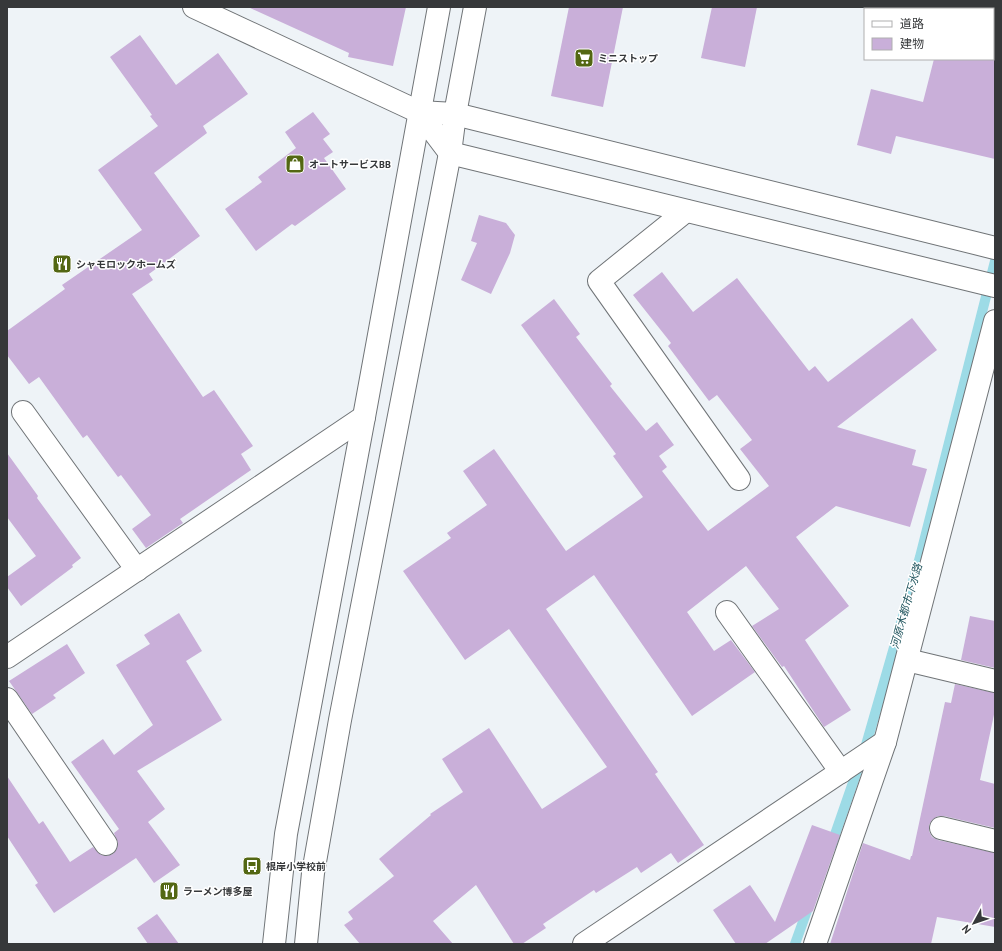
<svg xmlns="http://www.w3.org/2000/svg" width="1002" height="951" font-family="'PT Sans','Noto Sans JP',sans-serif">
<rect width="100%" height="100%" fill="#eef3f7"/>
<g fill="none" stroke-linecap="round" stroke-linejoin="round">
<g stroke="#9ddbe6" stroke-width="10">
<path d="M 831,846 L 866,745 L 920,557 L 995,261"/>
<path d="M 795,944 L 809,905"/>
</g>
</g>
<g fill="#c9afd9">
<path d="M 248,7 L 406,7 L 393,66 L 348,57 L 349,53 Z"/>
<path d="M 569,7 L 623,7 L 603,107 L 551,96 Z"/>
<path d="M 712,7 L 757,7 L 745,67 L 701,58 Z"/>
<path d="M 140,35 L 176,85 L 218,53 L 248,94 L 203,126 L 207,133 L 154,173 L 200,236 L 149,274 L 153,280 L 132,294 L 203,397 L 214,390 L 253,446 L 241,454 L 251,470 L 180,519 L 183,523 L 146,548 L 132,529 L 151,515 L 121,475 L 118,477 L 87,435 L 83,438 L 39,377 L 29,384 L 7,355 L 7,331 L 65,289 L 62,285 L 142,230 L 98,170 L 158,126 L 150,116 L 152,115 L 110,57 Z"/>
<path d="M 934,59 L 995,59 L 995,159 L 896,136 L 891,154 L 857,145 L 871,89 L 923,102 Z"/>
<path d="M 313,112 L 330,134 L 323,139 L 333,152 L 324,158 L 346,189 L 295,226 L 292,224 L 256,251 L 225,209 L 262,182 L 258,177 L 296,148 L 285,132 Z"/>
<path d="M 479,215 L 506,223 L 515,235 L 510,253 L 491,294 L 461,280 L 477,243 L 471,241 Z"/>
<path d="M 662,272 L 693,312 L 737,278 L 809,371 L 815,366 L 828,382 L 912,318 L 937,350 L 837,427 L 916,450 L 912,465 L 927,469 L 910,527 L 836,506 L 796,537 L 849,606 L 805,640 L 851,710 L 824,727 L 784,666 L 782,667 L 752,626 L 779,609 L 746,566 L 687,612 L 714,651 L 731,640 L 755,672 L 692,716 L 594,575 L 546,609 L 658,772 L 655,774 L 704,845 L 678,863 L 671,853 L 641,873 L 637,867 L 596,893 L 594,890 L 543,924 L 546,928 L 522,944 L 514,944 L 476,885 L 433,921 L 453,944 L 360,944 L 344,925 L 353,919 L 348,912 L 394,876 L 379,859 L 431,815 L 430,814 L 463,792 L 442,759 L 489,728 L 542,809 L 607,767 L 509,629 L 465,660 L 403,571 L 451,538 L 447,533 L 487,505 L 463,471 L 494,449 L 566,551 L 643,497 L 613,456 L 616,454 L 521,325 L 554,299 L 580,334 L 576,337 L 612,384 L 610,386 L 646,431 L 657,422 L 674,445 L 659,456 L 667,467 L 662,471 L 708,531 L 769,486 L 740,449 L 752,440 L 717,395 L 709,401 L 668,346 L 671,343 L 633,295 Z"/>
<path d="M 7,453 L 38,496 L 37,498 L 81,558 L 72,565 L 73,567 L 21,606 L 7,587 L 7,577 L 36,556 L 7,517 Z"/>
<path d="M 179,613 L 202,651 L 186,661 L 222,720 L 137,771 L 165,809 L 148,822 L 180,865 L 154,883 L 136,858 L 54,913 L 35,885 L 38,883 L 7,836 L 7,776 L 39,824 L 43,821 L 70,862 L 93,847 L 101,855 L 107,856 L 113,854 L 117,849 L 118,843 L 114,833 L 119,829 L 71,762 L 103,739 L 114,755 L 153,725 L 116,665 L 150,644 L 144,635 Z"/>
<path d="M 970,616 L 995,621 L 995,668 L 961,660 Z"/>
<path d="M 67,644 L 85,673 L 53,695 L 56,698 L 32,714 L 9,681 Z"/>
<path d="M 955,684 L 995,693 L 995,710 L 980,780 L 995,784 L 995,828 L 944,816 L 938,816 L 932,820 L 929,825 L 929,831 L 932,837 L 938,840 L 995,853 L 995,927 L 937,917 L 931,944 L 830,944 L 863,843 L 910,860 L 911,856 L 912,856 L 945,702 L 951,703 Z"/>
<path d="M 812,825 L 840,835 L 813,911 L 765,944 L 736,944 L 713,910 L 750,885 L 775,922 Z"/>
<path d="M 157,914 L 179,944 L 148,944 L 137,928 Z"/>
</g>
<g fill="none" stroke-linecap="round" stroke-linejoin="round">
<g stroke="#707477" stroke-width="24">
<g id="minor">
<path d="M 686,211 L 599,281 L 739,479"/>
<path d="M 23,412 L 137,570"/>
<path d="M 727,612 L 841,772"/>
<path d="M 7,657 L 364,417"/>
<path d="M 907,660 L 995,681"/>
<path d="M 7,699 L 106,844"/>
<path d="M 941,828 L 995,841"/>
<path d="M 584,944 L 885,742"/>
<path d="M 815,944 L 885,742 L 995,321"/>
</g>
</g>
<g stroke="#707477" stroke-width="24">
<g id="tertiary">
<path d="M 194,7 L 419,112 L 455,114 L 995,248"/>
<path d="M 419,112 L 450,153 L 995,286"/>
<path d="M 274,944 L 286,834 L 364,417 L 439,7"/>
<path d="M 306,944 L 313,873 L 340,720 L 450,153 L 455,114 L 475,7"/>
</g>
</g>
<use href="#minor" stroke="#fff" stroke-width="22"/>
<use href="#tertiary" stroke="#fff" stroke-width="22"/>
</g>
<defs>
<g id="supermarket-square" transform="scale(1)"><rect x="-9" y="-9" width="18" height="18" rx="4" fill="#536713" stroke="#fff"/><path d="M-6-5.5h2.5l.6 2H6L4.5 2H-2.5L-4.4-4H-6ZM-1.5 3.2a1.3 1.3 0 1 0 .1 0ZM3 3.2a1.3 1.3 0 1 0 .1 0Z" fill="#fff"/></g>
<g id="shop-square" transform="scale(1)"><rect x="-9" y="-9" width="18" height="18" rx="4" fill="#536713" stroke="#fff"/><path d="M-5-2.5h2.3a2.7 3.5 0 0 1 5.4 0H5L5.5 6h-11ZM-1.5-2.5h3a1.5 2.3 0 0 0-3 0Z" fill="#fff"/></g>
<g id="restaurant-square" transform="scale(1)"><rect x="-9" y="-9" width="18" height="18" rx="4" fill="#536713" stroke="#fff"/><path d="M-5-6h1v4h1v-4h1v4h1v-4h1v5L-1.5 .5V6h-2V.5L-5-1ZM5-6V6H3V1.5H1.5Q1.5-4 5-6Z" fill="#fff"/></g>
<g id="bus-square" transform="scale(1)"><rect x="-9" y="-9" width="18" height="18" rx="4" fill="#536713" stroke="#fff"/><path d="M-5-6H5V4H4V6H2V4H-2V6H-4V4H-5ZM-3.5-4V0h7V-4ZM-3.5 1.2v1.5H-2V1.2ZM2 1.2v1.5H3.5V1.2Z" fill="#fff"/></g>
</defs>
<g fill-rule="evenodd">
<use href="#supermarket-square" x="584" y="58"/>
<use href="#shop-square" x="295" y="164"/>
<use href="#restaurant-square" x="62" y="264"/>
<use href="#bus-square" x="252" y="866"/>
<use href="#restaurant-square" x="169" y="891"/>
</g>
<g text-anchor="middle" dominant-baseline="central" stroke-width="3" stroke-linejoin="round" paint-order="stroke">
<g font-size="10" font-weight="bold" fill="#36383a" stroke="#fff" text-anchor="start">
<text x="598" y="58">ミニストップ</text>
<text x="309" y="164">オートサービスBB</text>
<text x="76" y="264">シャモロックホームズ</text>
<text x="266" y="866">根岸小学校前</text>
<text x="183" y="891">ラーメン博多屋</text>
</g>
<g font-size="11" font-style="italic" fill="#22565f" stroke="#fff">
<text transform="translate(906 606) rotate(-74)">河原木都市下水路</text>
</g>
</g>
<rect width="1002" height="951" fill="none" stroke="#36383a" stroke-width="16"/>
<rect x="864" y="8" width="130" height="52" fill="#ffffff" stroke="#afafb0"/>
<rect x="872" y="21" width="20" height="6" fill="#ffffff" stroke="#afafb0"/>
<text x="900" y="28" font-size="12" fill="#36383a">道路</text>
<rect x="872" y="38" width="20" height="12" fill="#c9afd9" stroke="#afafb0"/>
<text x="900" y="48" font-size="12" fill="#36383a">建物</text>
<g transform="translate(974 923) rotate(230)" stroke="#ffffff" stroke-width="3" paint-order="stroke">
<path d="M0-3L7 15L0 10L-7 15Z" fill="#36383a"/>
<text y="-6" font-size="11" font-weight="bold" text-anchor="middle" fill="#36383a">N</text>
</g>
</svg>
